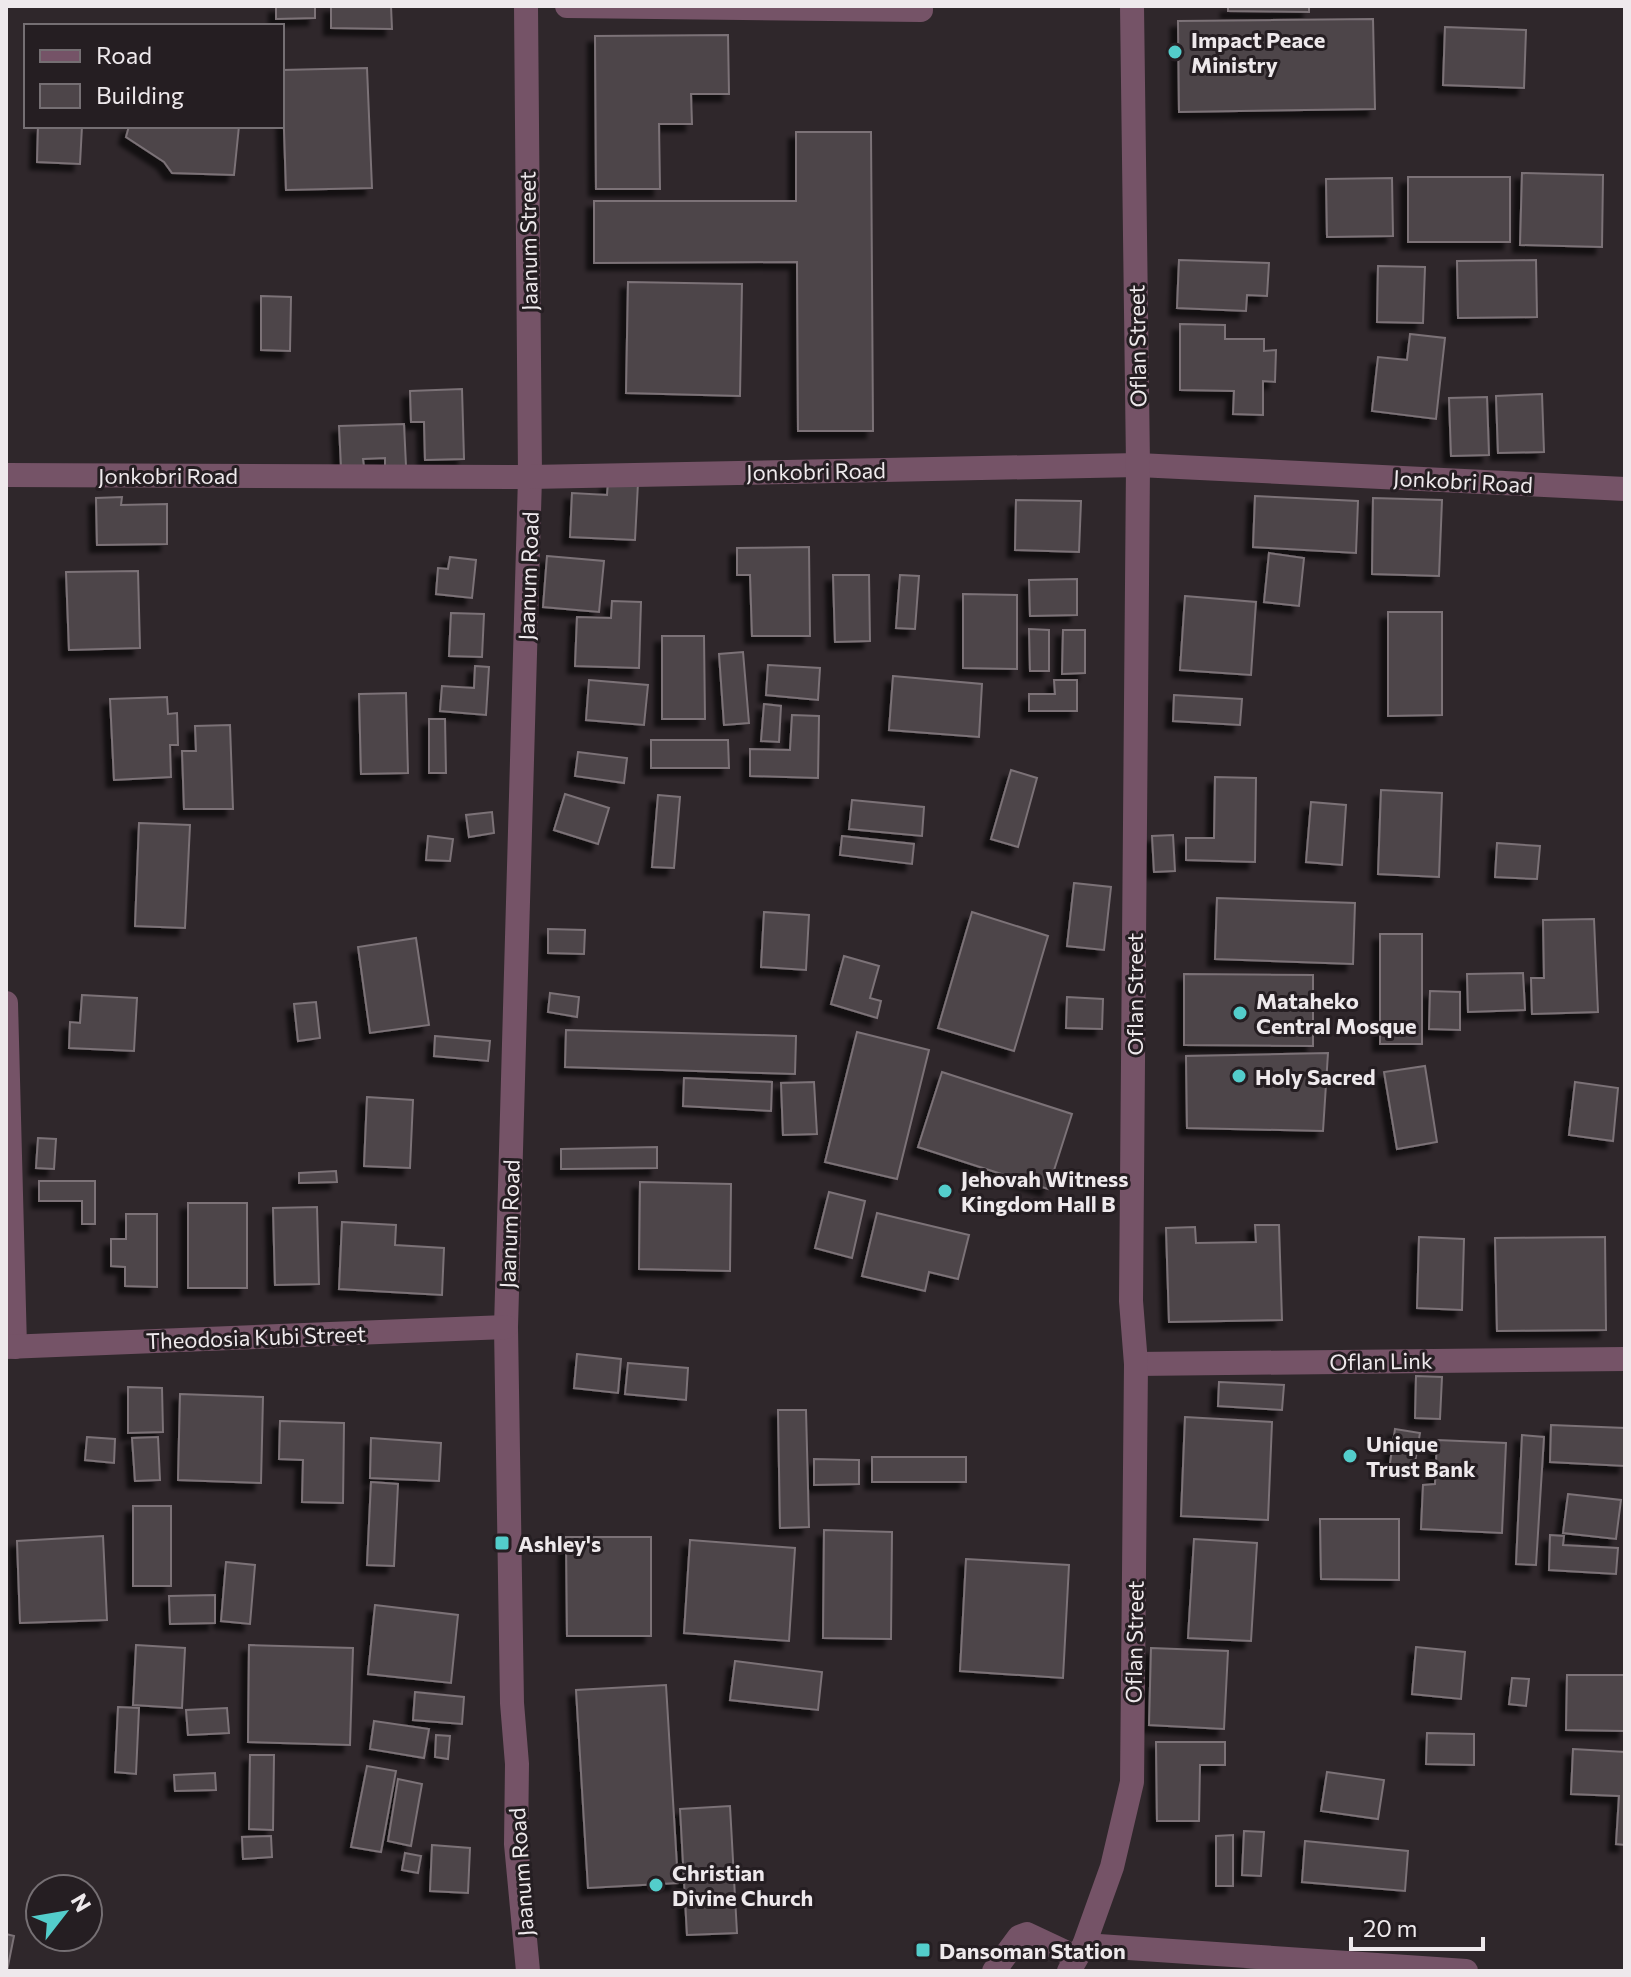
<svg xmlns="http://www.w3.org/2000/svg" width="1631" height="1977" font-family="Commissioner,sans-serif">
<defs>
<filter id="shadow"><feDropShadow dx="-7" dy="7" stdDeviation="2" flood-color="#0009"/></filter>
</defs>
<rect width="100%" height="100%" fill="#2f272b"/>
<g fill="#4d4549" stroke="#7b7277" stroke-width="2" filter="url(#shadow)">
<path d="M 276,6 L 315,6 L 315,18 L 276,19 Z"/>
<path d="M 331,6 L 391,6 L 392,29 L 331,28 Z"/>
<path d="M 1228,6 L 1309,6 L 1309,12 L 1228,11 Z"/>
<path d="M 1373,19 L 1375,109 L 1179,112 L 1178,21 Z"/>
<path d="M 1445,27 L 1526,30 L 1524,88 L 1443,85 Z"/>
<path d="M 728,35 L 729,94 L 691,94 L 692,124 L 659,124 L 660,189 L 596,189 L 595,36 Z"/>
<path d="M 367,68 L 372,188 L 286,190 L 282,70 Z"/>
<path d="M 38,126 L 82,126 L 80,164 L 37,162 Z"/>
<path d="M 129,126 L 239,126 L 234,175 L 172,173 L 164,162 L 126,137 Z"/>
<path d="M 796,132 L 871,132 L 873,431 L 798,431 L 797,262 L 594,263 L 594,201 L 796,201 Z"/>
<path d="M 1522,173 L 1603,175 L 1602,247 L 1520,245 Z"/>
<rect x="1408" y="177" width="102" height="65"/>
<path d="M 1392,178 L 1393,236 L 1327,237 L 1326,179 Z"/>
<path d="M 1179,260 L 1269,263 L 1267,296 L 1247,295 L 1246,311 L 1177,308 Z"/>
<path d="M 1536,260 L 1537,317 L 1458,318 L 1457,261 Z"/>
<path d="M 1378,266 L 1425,267 L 1423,323 L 1377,322 Z"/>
<path d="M 628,282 L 742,284 L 740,396 L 626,393 Z"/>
<path d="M 261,296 L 291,297 L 290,351 L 261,350 Z"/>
<path d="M 1180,324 L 1225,325 L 1225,339 L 1264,339 L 1264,351 L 1276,350 L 1275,382 L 1263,381 L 1263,415 L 1233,414 L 1234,391 L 1180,390 Z"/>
<path d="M 1410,334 L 1445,338 L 1436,419 L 1372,411 L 1378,357 L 1407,360 Z"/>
<path d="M 462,389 L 464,459 L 425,460 L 424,422 L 411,422 L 410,391 Z"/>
<path d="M 1542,394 L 1544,452 L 1498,453 L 1496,396 Z"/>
<path d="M 1487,397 L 1489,455 L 1451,456 L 1449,398 Z"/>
<path d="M 404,424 L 406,466 L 385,466 L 385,458 L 363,459 L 364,467 L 341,467 L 339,426 Z"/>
<path d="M 608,482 L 638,483 L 635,540 L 570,537 L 572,493 L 607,495 Z"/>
<path d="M 1255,496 L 1358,501 L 1356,553 L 1253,547 Z"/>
<path d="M 122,497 L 121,505 L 167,504 L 167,544 L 97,545 L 96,498 Z"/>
<path d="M 1373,498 L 1442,500 L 1439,576 L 1372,574 Z"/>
<path d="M 1016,500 L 1081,501 L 1079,552 L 1015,550 Z"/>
<path d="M 809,547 L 810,636 L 752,636 L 750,575 L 737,575 L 737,548 Z"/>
<path d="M 1269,553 L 1304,558 L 1299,606 L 1264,602 Z"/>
<path d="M 547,556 L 604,561 L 599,612 L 543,607 Z"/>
<path d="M 450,557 L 476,560 L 472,598 L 436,594 L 438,568 L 448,569 Z"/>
<path d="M 138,571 L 140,648 L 69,650 L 66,572 Z"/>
<path d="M 833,575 L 869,575 L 870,641 L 835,642 Z"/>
<path d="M 900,575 L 919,576 L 915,629 L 896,628 Z"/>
<path d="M 1077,579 L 1077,615 L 1030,616 L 1029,580 Z"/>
<path d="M 963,594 L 1017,595 L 1017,669 L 963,668 Z"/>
<path d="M 1185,596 L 1256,602 L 1251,675 L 1180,670 Z"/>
<path d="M 612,601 L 641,602 L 639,668 L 575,666 L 577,617 L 611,618 Z"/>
<path d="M 1388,612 L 1442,612 L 1442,715 L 1388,716 Z"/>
<path d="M 451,613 L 484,614 L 482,657 L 449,656 Z"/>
<path d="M 1029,629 L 1049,630 L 1049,671 L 1030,671 Z"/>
<path d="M 1063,630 L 1085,630 L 1085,673 L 1062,674 Z"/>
<path d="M 662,636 L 704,636 L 705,719 L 662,719 Z"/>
<path d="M 743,652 L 749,723 L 724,725 L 719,654 Z"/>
<path d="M 768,665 L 820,668 L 818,700 L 766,695 Z"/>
<path d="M 475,666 L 489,667 L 486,715 L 440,711 L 442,686 L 474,688 Z"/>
<path d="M 893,676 L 982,684 L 979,737 L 889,730 Z"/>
<path d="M 589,680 L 648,685 L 644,725 L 586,720 Z"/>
<path d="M 1054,680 L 1077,680 L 1077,711 L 1029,711 L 1029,694 L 1055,694 Z"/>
<path d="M 406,693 L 408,773 L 361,774 L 359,694 Z"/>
<path d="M 1174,695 L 1242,699 L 1240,725 L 1173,721 Z"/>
<path d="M 167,697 L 168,714 L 177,713 L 178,745 L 170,745 L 171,777 L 114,780 L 110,699 Z"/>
<path d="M 764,704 L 781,706 L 779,742 L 761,741 Z"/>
<path d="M 792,715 L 819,716 L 818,778 L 750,776 L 750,749 L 790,750 Z"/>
<path d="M 429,719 L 445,719 L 446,773 L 429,773 Z"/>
<path d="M 230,725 L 233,809 L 184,809 L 182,751 L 196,751 L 195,726 Z"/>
<path d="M 651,740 L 728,740 L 729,768 L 651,768 Z"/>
<path d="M 578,752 L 627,758 L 624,783 L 575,776 Z"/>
<path d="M 1011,770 L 1037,778 L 1018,847 L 991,839 Z"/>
<path d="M 1215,777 L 1256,778 L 1255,862 L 1186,860 L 1186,838 L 1214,838 Z"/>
<path d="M 1381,790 L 1442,793 L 1439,877 L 1378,874 Z"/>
<path d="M 565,794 L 609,808 L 598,844 L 554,830 Z"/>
<path d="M 658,795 L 680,797 L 674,868 L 652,867 Z"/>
<path d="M 852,800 L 924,807 L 922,836 L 849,829 Z"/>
<path d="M 1311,802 L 1346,805 L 1342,865 L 1306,862 Z"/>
<path d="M 492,812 L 494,833 L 469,837 L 466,815 Z"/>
<path d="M 139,823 L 190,825 L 185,928 L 135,926 Z"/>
<path d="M 1173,835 L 1175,871 L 1154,872 L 1152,836 Z"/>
<path d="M 428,836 L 453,839 L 450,861 L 426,860 Z"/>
<path d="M 842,836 L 914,844 L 912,864 L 840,855 Z"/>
<path d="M 1497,843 L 1540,846 L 1537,879 L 1495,877 Z"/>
<path d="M 1074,883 L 1111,887 L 1104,950 L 1067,946 Z"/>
<path d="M 1217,898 L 1355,903 L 1353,964 L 1215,959 Z"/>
<path d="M 764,912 L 809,915 L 806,970 L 761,967 Z"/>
<path d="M 972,912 L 1048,936 L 1014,1051 L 938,1028 Z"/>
<path d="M 1594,919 L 1598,1012 L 1532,1014 L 1531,978 L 1544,978 L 1543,920 Z"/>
<path d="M 548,929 L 585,930 L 584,954 L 548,953 Z"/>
<rect x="1380" y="934" width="42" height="110"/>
<path d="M 416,938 L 429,1025 L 370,1033 L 358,947 Z"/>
<path d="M 844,956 L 879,966 L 870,998 L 881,1001 L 877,1018 L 831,1004 Z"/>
<path d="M 1523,973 L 1525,1010 L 1468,1012 L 1467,974 Z"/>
<path d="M 1184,974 L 1313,975 L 1313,1046 L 1184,1045 Z"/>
<path d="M 1430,991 L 1460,992 L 1460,1030 L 1429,1029 Z"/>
<path d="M 550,993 L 579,997 L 577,1017 L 548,1012 Z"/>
<path d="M 82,995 L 137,998 L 134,1051 L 69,1048 L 70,1022 L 80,1023 Z"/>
<path d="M 1067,997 L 1103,999 L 1102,1029 L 1066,1028 Z"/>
<path d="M 316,1002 L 320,1038 L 298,1041 L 294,1004 Z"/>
<path d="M 566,1030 L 796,1036 L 795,1074 L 565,1067 Z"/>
<path d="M 857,1032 L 929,1050 L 897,1179 L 825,1162 Z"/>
<path d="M 435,1036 L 490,1041 L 488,1061 L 434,1056 Z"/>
<path d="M 1328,1053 L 1323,1131 L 1187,1128 L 1186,1056 Z"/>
<path d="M 1425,1066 L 1437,1142 L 1397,1149 L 1384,1072 Z"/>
<path d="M 942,1072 L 1072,1114 L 1048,1189 L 918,1147 Z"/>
<path d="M 684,1078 L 772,1082 L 771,1111 L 683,1106 Z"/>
<path d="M 814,1082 L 817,1134 L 783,1135 L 781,1083 Z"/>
<path d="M 1575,1082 L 1618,1088 L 1613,1141 L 1569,1135 Z"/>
<path d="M 367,1097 L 413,1100 L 410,1168 L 364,1166 Z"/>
<path d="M 38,1138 L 56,1139 L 54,1169 L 36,1168 Z"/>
<path d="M 657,1147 L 657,1168 L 561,1169 L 561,1149 Z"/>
<path d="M 336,1171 L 337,1182 L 299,1183 L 299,1173 Z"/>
<path d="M 39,1181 L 95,1181 L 95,1224 L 82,1224 L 82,1201 L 39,1201 Z"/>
<path d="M 640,1182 L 731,1184 L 730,1271 L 639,1269 Z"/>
<path d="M 829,1192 L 865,1201 L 852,1258 L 815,1248 Z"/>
<rect x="188" y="1203" width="59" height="85"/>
<path d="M 317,1207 L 319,1284 L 275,1285 L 273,1208 Z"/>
<path d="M 877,1213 L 969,1235 L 958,1279 L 929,1272 L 925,1291 L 862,1276 Z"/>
<path d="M 126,1214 L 157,1214 L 157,1287 L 125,1286 L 125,1267 L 111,1266 L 111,1239 L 126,1239 Z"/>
<path d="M 342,1222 L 396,1225 L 395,1245 L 444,1248 L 442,1295 L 339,1289 Z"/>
<path d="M 1255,1225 L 1279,1225 L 1282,1320 L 1169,1322 L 1166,1228 L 1195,1227 L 1196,1243 L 1256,1242 Z"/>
<path d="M 1419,1237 L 1464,1239 L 1462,1310 L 1417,1308 Z"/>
<path d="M 1605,1237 L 1606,1330 L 1497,1331 L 1495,1238 Z"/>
<path d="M 577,1354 L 621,1359 L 618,1393 L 574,1388 Z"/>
<path d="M 628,1363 L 688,1368 L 686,1400 L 625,1394 Z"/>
<path d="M 1416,1376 L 1442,1377 L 1440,1419 L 1415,1418 Z"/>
<path d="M 1219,1382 L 1284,1385 L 1282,1410 L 1218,1406 Z"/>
<path d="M 128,1387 L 162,1388 L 163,1432 L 128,1433 Z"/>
<path d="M 180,1394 L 263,1397 L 261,1483 L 178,1480 Z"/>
<path d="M 778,1410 L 806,1410 L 809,1527 L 780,1528 Z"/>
<path d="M 1185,1417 L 1272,1422 L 1268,1520 L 1181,1516 Z"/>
<path d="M 280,1421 L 344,1423 L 343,1503 L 302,1502 L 303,1460 L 279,1459 Z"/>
<path d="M 1551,1425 L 1625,1428 L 1625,1466 L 1550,1462 Z"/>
<path d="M 1395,1429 L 1420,1433 L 1413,1474 L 1389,1470 Z"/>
<path d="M 1522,1435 L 1544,1437 L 1536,1565 L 1516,1564 Z"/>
<path d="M 87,1437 L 115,1439 L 114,1463 L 85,1460 Z"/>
<path d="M 158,1437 L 160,1480 L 135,1481 L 132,1438 Z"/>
<path d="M 371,1438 L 441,1443 L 439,1481 L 370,1478 Z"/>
<path d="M 1437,1440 L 1506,1443 L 1502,1533 L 1421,1529 L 1423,1485 L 1435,1484 Z"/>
<rect x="872" y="1457" width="94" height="25"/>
<path d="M 814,1459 L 859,1460 L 859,1484 L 814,1485 Z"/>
<path d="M 371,1482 L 398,1484 L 394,1566 L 367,1565 Z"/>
<path d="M 1568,1494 L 1621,1500 L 1616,1539 L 1563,1533 Z"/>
<rect x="133" y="1506" width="38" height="80"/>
<path d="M 1320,1519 L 1399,1519 L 1399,1580 L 1321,1579 Z"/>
<path d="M 824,1530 L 892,1532 L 891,1639 L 823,1638 Z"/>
<path d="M 1550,1535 L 1564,1536 L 1563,1545 L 1618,1548 L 1616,1574 L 1549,1570 Z"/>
<path d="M 103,1536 L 107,1620 L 20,1623 L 17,1541 Z"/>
<path d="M 566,1537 L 651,1537 L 651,1636 L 567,1636 Z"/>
<path d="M 1194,1539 L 1257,1543 L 1251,1641 L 1188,1638 Z"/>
<path d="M 690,1540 L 795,1548 L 789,1641 L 684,1633 Z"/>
<path d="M 966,1559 L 1069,1565 L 1063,1678 L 960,1671 Z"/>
<path d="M 226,1562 L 255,1565 L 250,1624 L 221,1621 Z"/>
<path d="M 215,1595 L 215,1623 L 170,1624 L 169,1596 Z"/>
<path d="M 375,1605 L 458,1615 L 451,1683 L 368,1674 Z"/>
<path d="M 136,1645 L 185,1648 L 182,1708 L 133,1705 Z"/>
<path d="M 249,1645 L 353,1648 L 350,1745 L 248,1742 Z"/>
<path d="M 1416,1647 L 1465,1652 L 1461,1699 L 1412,1694 Z"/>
<path d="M 1151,1648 L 1228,1651 L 1224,1729 L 1149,1725 Z"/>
<path d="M 735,1661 L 822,1672 L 818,1710 L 730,1700 Z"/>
<path d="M 1567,1675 L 1625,1675 L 1625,1731 L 1566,1730 Z"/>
<path d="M 1512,1678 L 1529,1679 L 1526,1706 L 1509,1704 Z"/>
<path d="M 666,1685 L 678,1883 L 588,1888 L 576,1690 Z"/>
<path d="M 415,1692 L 464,1697 L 462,1724 L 413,1720 Z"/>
<path d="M 118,1707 L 139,1708 L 136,1774 L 115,1772 Z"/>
<path d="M 227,1708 L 229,1733 L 188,1735 L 186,1710 Z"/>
<path d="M 374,1721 L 429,1729 L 424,1758 L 370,1749 Z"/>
<path d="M 1427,1733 L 1474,1734 L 1474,1765 L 1426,1764 Z"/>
<path d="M 436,1735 L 450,1736 L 448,1759 L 435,1757 Z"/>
<path d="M 1156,1742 L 1225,1742 L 1225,1765 L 1200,1765 L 1199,1821 L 1157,1821 Z"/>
<path d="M 1573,1749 L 1625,1752 L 1625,1845 L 1616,1844 L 1619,1796 L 1571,1794 Z"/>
<path d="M 250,1755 L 274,1755 L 273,1830 L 249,1829 Z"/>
<path d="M 367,1766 L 396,1771 L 381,1852 L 351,1847 Z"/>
<path d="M 1327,1772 L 1384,1780 L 1378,1819 L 1321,1811 Z"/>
<path d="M 215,1773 L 216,1790 L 175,1791 L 174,1775 Z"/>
<path d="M 398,1779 L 422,1784 L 411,1846 L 388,1841 Z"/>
<path d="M 730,1806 L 737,1933 L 687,1935 L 680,1809 Z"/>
<path d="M 1244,1831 L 1264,1832 L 1261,1876 L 1242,1875 Z"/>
<path d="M 1233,1835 L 1233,1886 L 1216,1886 L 1216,1836 Z"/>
<path d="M 271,1836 L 272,1857 L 243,1859 L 242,1837 Z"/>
<path d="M 1305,1841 L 1408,1851 L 1405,1891 L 1302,1882 Z"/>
<path d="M 432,1845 L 470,1848 L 468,1893 L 430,1891 Z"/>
<path d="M 405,1853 L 421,1856 L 418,1873 L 402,1870 Z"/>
<path d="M 6,1934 L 14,1936 L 7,1971 L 6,1971 Z"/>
<path d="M 1317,1966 L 1317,1971 L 1224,1971 Z"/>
</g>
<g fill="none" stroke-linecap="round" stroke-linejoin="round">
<g stroke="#755367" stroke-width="24">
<path d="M 526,6 L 530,477 L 506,1327 L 512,1703 L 517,1764 L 516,1844 L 528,1971"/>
<path d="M 567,6 L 921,10"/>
<path d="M 6,475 L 530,477 L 1138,465 L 1625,489"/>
<path d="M 6,1003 L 15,1347"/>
<path d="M 6,1347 L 506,1327"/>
<path d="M 1136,1364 L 1625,1359"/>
<path d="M 1084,1945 L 1466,1971"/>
<path d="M 994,1971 L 1019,1937 L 1027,1934 L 1076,1957"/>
<path d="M 1069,1971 L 1084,1945 L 1112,1867 L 1132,1782 L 1136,1364 L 1131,1301 L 1138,465 L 1132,6"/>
</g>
</g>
<g fill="#53cdcb" stroke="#251e22" stroke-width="3">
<circle cx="1175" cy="52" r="8"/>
<circle cx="1240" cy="1013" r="8"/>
<circle cx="1239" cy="1076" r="8"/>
<circle cx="945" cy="1191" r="8"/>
<circle cx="1350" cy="1456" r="8"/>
<rect x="494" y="1535" width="16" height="16" rx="4"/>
<circle cx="656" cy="1885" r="8"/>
<rect x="915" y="1942" width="16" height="16" rx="4"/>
</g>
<g text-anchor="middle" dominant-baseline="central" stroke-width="6" stroke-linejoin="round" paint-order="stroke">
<g font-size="22" font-weight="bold" fill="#eee9ec" stroke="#251e22" text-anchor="start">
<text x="1191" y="39">Impact Peace<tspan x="1191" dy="25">Ministry</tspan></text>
<text x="1256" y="1000">Mataheko<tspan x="1256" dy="25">Central Mosque</tspan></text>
<text x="1255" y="1076">Holy Sacred</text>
<text x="961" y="1178">Jehovah Witness<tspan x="961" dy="25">Kingdom Hall B</tspan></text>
<text x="1366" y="1443">Unique<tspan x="1366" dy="25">Trust Bank</tspan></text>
<text x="518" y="1543">Ashley's</text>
<text x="672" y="1872">Christian<tspan x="672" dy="25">Divine Church</tspan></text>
<text x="939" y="1950">Dansoman Station</text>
</g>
<g font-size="22" fill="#eee9ec" stroke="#251e22">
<text transform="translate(528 241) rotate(-91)">Jaanum Street</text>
<text transform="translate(1137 346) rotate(-91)">Oflan Street</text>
<text transform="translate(816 471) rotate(-1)">Jonkobri Road</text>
<text x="168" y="475">Jonkobri Road</text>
<text transform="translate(1463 481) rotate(3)">Jonkobri Road</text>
<text transform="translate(528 576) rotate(-88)">Jaanum Road</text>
<text transform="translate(1134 994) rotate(-90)">Oflan Street</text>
<text transform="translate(509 1224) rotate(-88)">Jaanum Road</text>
<text transform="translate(256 1337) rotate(-2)">Theodosia Kubi Street</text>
<text transform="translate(1381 1361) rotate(-1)">Oflan Link</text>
<text transform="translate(1134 1642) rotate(-89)">Oflan Street</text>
<text transform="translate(521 1872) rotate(-94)">Jaanum Road</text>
</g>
</g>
<rect width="1631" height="1977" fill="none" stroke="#eee9ec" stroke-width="16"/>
<rect x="24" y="24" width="260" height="104" fill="#251e22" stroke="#756f73" stroke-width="2"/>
<rect x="40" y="50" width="40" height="12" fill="#755367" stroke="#756f73" stroke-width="2"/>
<text x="96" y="64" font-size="24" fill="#eee9ec">Road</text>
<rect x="40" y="84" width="40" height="24" fill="#4d4549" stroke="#756f73" stroke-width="2"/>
<text x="96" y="104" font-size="24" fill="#eee9ec">Building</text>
<g transform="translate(64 1913) rotate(59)"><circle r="38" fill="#251e22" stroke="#756f73" stroke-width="2"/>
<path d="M0-6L14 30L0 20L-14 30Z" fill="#53cdcb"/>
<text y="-12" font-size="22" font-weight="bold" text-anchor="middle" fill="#eee9ec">N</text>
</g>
<path d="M1351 1937v12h132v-12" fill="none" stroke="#eee9ec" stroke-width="4"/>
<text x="1363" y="1937" font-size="24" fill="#eee9ec" stroke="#251e22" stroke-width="6" paint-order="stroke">20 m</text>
</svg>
